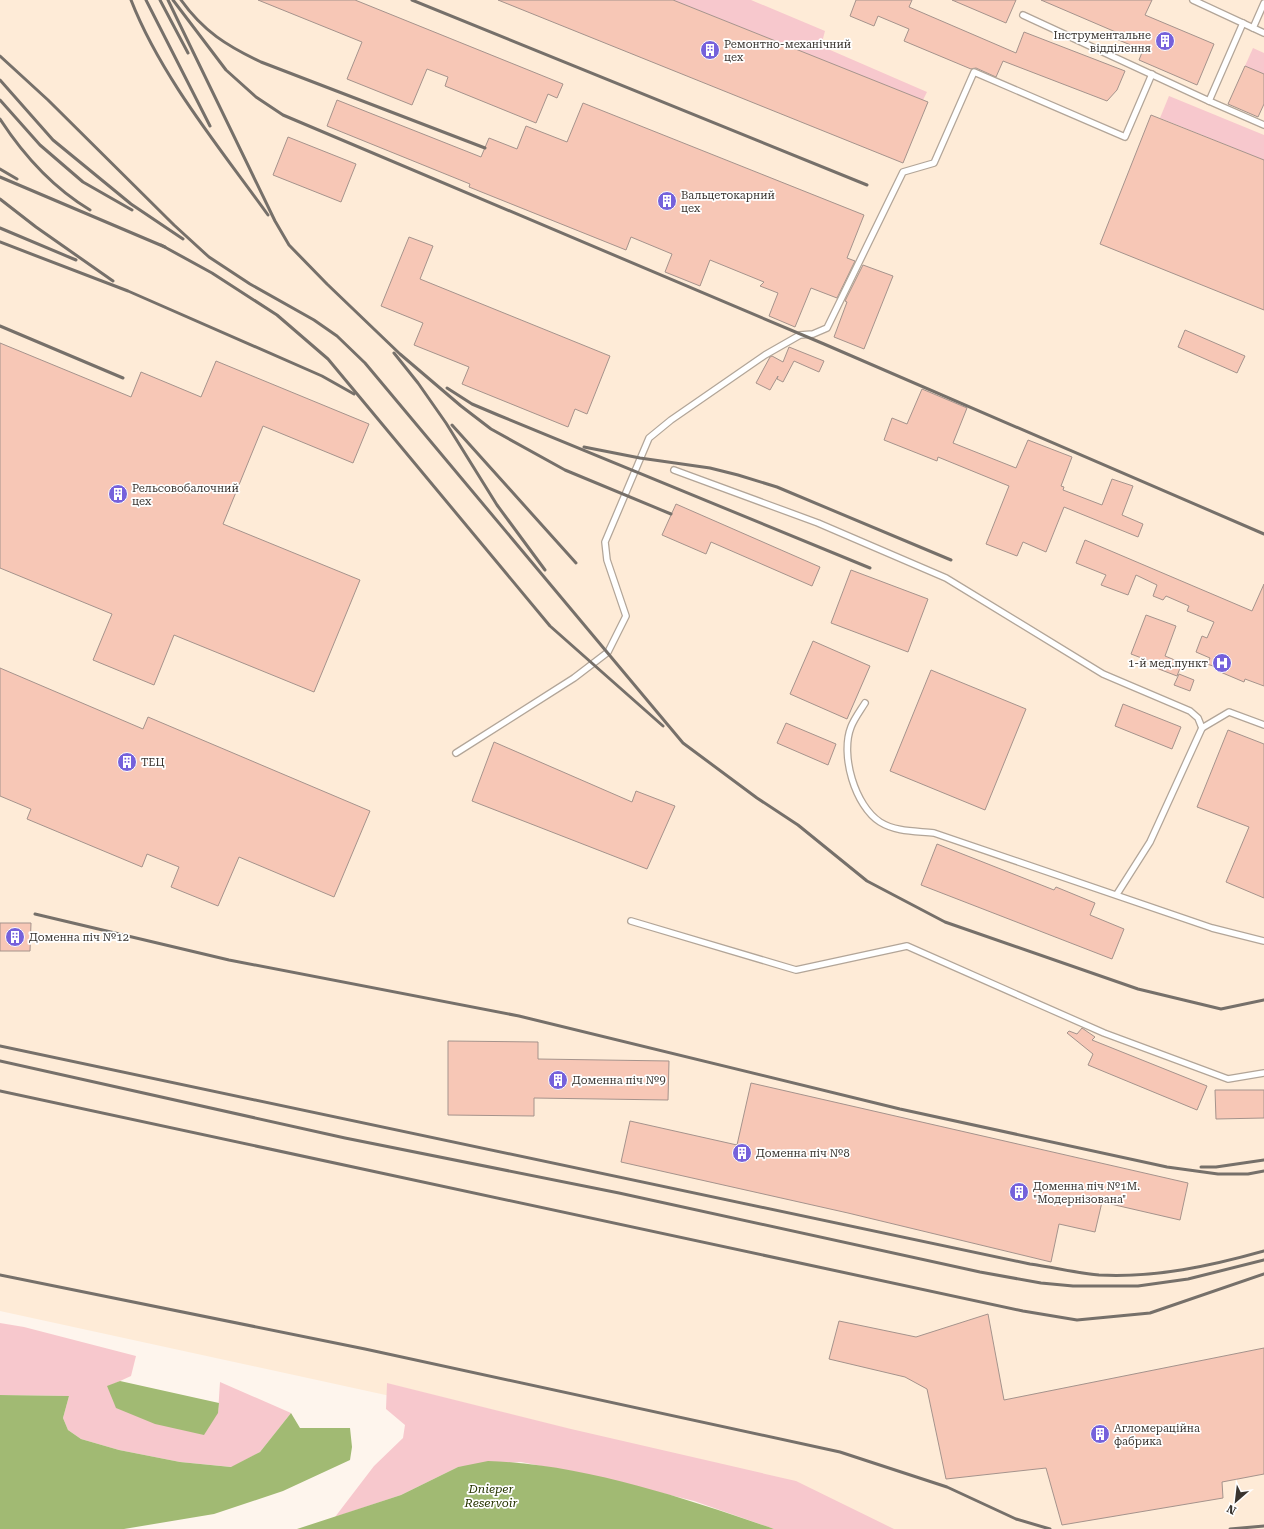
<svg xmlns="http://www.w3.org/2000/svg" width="1264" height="1529" font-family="'Roboto Serif',serif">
<rect width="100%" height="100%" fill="#fef5ed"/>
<path fill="#feebd7" d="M 0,0 L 1264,0 L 1264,1529 L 887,1529 L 404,1399 L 0,1311 Z"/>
<g fill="#f7c8cd">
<path d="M 673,0 L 751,0 L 825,31 L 821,46 L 927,92 L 923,100 Z"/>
<path d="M 1253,48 L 1264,53 L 1264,75 L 1245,66 Z"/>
<path d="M 1169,96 L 1264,135 L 1264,160 L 1160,118 Z"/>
<path d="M 0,1323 L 24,1327 L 136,1356 L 131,1376 L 107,1387 L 218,1413 L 220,1382 L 291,1413 L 260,1452 L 232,1467 L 180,1462 L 119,1450 L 81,1439 L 68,1430 L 63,1418 L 69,1396 L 0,1395 Z"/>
<path d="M 387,1383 L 571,1429 L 796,1481 L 894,1529 L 774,1529 L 694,1501 L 597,1477 L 521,1462 L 458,1467 L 401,1495 L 335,1517 L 374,1466 L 403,1438 L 405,1425 L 386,1409 Z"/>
</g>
<g fill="#a1ba73">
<path d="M 120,1381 L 219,1403 L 218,1413 L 204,1435 L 155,1424 L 116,1408 L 107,1386 Z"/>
<path d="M 0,1395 L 69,1396 L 63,1418 L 68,1430 L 81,1439 L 119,1450 L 180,1462 L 231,1467 L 260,1452 L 291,1413 L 300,1428 L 350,1428 L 352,1447 L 350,1460 L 283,1491 L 214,1514 L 124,1529 L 0,1529 Z"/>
<path d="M 488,1461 C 583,1464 684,1498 774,1529 L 297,1529 L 401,1495 L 458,1467 Z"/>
</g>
<g fill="#f7c7b6" stroke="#a5938c">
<path d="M 258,0 L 355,0 L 563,84 L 557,98 L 548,94 L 536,123 L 445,86 L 448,77 L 427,69 L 412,105 L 347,79 L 362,42 Z"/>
<path d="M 498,0 L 673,0 L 928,102 L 903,163 Z"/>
<path d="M 856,0 L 912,0 L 909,7 L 1016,53 L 1024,32 L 1125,71 L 1117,90 L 1107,101 L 1003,61 L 996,77 L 976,68 L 971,69 L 904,41 L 909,29 L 878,16 L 874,26 L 850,16 Z"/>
<path d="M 952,0 L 1016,0 L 1006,23 Z"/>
<path d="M 1041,0 L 1152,0 L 1145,15 L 1214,44 L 1197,85 L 1139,60 L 1143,50 L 1116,39 L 1118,33 Z"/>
<path d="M 1245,66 L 1264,74 L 1264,104 L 1258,117 L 1228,104 Z"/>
<path d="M 337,100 L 481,157 L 489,138 L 517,149 L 526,126 L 567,142 L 583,103 L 864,215 L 847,258 L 855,261 L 837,298 L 811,288 L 795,327 L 769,316 L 778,293 L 760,286 L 764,282 L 710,260 L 700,286 L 665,272 L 672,254 L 631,237 L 626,250 L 469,187 L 470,184 L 327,126 Z"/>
<path d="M 1151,115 L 1264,160 L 1264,310 L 1100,244 Z"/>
<path d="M 288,137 L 356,164 L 341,202 L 273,175 Z"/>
<path d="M 409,237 L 433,246 L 420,279 L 610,356 L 587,414 L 575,409 L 568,427 L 462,384 L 469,367 L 414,345 L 423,323 L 381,306 Z"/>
<path d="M 863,265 L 893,276 L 864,349 L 834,337 L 847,302 L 845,301 Z"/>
<path d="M 1185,330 L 1245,356 L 1237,373 L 1178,347 Z"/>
<path d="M 0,343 L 131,397 L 141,372 L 201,397 L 216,361 L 369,424 L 353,463 L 263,426 L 223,524 L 360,580 L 314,692 L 174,635 L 154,685 L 93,660 L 112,614 L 0,568 Z"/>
<path d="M 789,347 L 824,361 L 819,372 L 794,361 L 783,382 L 777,379 L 778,376 L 770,390 L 756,383 L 770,357 L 772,356 L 783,362 Z"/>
<path d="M 922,389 L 967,408 L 953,443 L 1016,468 L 1028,440 L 1072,457 L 1061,486 L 1064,487 L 1063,490 L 1102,505 L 1112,479 L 1133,486 L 1122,515 L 1143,524 L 1138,537 L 1064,507 L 1046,552 L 1023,542 L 1017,556 L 986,544 L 1009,486 L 938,457 L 937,461 L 884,440 L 892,418 L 907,424 Z"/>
<path d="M 676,504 L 820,567 L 812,586 L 711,542 L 706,554 L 662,535 Z"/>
<path d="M 1085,540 L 1252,611 L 1264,584 L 1264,686 L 1245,679 L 1244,682 L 1218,671 L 1219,668 L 1207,664 L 1210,658 L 1196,652 L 1202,636 L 1207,638 L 1214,622 L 1187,611 L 1189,606 L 1166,596 L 1163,600 L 1153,596 L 1157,585 L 1136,575 L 1128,595 L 1101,585 L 1106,575 L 1076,563 Z"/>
<path d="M 851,570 L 928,599 L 908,652 L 831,623 Z"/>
<path d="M 1146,615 L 1176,626 L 1165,656 L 1182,663 L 1177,676 L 1151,666 L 1152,662 L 1131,654 Z"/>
<path d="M 813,641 L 870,666 L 847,719 L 790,694 Z"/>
<path d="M 0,668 L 143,729 L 148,717 L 370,811 L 334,897 L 239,857 L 218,906 L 171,887 L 179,867 L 147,854 L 142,867 L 27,819 L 31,809 L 0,796 Z"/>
<path d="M 931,670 L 1026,709 L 985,810 L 890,771 Z"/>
<path d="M 1179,674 L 1194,680 L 1190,691 L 1174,685 Z"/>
<path d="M 1123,704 L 1181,727 L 1172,749 L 1115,726 Z"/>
<path d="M 786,723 L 836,744 L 828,765 L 777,743 Z"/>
<path d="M 1228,730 L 1264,744 L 1264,898 L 1226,882 L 1249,827 L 1197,807 Z"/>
<path d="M 494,742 L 632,802 L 636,791 L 675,806 L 647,869 L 472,801 Z"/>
<path d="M 937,844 L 1054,890 L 1056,887 L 1095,903 L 1090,915 L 1124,929 L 1112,959 L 921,885 Z"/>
<path d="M 0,923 L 31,923 L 30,951 L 0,951 Z"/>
<path d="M 1082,1028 L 1095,1037 L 1092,1040 L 1207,1086 L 1197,1110 L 1088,1065 L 1093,1054 L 1067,1033 L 1069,1031 L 1077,1034 Z"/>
<path d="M 448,1041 L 538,1042 L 538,1059 L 669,1061 L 668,1100 L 534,1098 L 534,1116 L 448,1115 Z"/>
<path d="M 751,1083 L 1188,1183 L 1180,1220 L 1102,1202 L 1095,1232 L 1059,1224 L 1051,1262 L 848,1213 L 621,1162 L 630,1121 L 737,1145 Z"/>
<path d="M 1215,1090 L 1264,1090 L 1264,1118 L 1216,1119 Z"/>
<path d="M 988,1314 L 1004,1400 L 1264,1348 L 1264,1474 L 1222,1482 L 1223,1498 L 1062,1525 L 1046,1468 L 946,1479 L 927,1389 L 905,1377 L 829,1359 L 839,1321 L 916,1337 Z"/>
</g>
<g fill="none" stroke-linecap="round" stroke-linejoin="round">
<g stroke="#b2a598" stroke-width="8">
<g id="service">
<path d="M 1193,0 L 1264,33"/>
<path d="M 1023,15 L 1209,101 L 1243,23"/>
<path d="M 1253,28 L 1264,3"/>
<path d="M 1209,101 L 1264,125"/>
<path d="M 674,470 L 818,523 L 946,578 L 1103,674 L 1190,711 L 1198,718 L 1202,728 L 1229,712 L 1264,725"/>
<path d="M 865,703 C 860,711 854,719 851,727 C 840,755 855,806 880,822 C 896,832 916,831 934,833 L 1212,928 L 1264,941"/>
<path d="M 456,753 L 574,678 L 608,652 L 626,616 L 607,560 L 605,542 L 649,438 L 671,420 L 765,355 L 800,335 L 813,334 L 827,328 L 903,172 L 934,163 L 974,72 L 1125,137 L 1152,74"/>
<path d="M 1117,894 L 1150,842 L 1202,728"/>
<path d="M 631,921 L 796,970 L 907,946 L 1104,1033 L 1228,1079 L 1264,1073"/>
</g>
</g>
<use href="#service" stroke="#fff" stroke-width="5.5"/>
<g stroke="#76706a" stroke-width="3">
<path d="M 131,0 C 161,77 220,148 268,215"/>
<path d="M 146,0 L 210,126"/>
<path d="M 160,0 L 188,53"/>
<path d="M 168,0 L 275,221 L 289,245 L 327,284 L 400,354 L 461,406 L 491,429 L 565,470 L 671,514"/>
<path d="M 173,0 L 226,70 L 256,97 L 283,115 L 824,344 L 1264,534"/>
<path d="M 181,0 C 203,31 227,46 261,62 L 485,148"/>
<path d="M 412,0 L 867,185"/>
<path d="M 0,56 L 48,100 L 174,225 L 209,257 L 250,284 L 314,320 L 337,336 L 365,363 L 683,743 L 757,798 L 798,825 L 867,881 L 945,922 L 1138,989 L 1221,1009 L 1264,1000"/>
<path d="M 0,80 L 53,140 L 131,204 L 183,239"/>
<path d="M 0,100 L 40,145 L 83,182 L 132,210"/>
<path d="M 0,119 C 24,156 52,187 90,210"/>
<path d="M 0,169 L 17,179"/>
<path d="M 0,177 L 165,247"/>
<path d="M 0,199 L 36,227 L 113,281"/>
<path d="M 0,228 L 76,260"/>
<path d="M 0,242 L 128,291 L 322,376 L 354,394"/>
<path d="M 161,245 L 212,273 L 277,315 L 328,359 L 550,626 L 663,726"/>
<path d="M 0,326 L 123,378"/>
<path d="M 394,353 L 418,383 L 446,423 L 497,505 L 545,570"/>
<path d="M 447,388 L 472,404 L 498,415 L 870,568"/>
<path d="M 452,425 L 576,563"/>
<path d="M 584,447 L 640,458 L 710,468 L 738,475 L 777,487 L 951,560"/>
<path d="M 35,914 L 229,960 L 519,1016 L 900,1109 L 1167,1167 L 1218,1174 L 1248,1174 L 1264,1171"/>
<path d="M 0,1046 L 1030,1264 C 1053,1267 1076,1273 1099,1275 C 1155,1278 1211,1266 1264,1251"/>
<path d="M 0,1061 L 345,1138 L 619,1193 L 980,1272 L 1041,1283 L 1073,1286 L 1138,1286 L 1188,1279 L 1264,1260"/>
<path d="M 0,1091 L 1023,1311 L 1077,1320 L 1150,1313 L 1264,1274"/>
<path d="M 1201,1167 L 1216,1167 L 1264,1160"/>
<path d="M 0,1275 L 365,1349 L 840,1452 L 947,1487 L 1016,1519 L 1050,1529"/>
<path d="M 1230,1529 L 1264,1526"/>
</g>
</g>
<defs>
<g id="building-disc" transform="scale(1)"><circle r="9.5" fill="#7561db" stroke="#fff"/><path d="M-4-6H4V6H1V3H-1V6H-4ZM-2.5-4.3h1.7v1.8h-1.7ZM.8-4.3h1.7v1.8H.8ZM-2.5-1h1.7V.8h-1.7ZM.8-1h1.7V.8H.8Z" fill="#fff"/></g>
<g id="hospital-disc" transform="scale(1)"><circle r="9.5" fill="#7561db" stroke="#fff"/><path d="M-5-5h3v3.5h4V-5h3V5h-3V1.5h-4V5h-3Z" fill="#fff"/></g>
</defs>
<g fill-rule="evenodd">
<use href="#building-disc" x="1165" y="41"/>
<use href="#building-disc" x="710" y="50"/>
<use href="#building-disc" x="667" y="201"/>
<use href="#building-disc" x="118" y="494"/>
<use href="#hospital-disc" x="1222" y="663"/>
<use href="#building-disc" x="127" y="762"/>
<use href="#building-disc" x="15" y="937"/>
<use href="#building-disc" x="558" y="1080"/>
<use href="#building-disc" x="742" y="1153"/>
<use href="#building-disc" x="1019" y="1192"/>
<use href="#building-disc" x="1100" y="1434"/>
</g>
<g text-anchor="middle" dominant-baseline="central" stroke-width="3.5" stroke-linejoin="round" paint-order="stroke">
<g font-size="11" fill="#39342f" stroke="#fff" text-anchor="start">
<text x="1151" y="35" text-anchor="end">Інструментальне<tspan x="1151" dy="13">відділення</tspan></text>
<text x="724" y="44">Ремонтно-механічний<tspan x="724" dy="13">цех</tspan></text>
<text x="681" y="195">Вальцетокарний<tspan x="681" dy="13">цех</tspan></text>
<text x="132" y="488">Рельсовобалочний<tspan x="132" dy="13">цех</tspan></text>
<text x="1208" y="663" text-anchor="end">1-й мед.пункт</text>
<text x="141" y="762">ТЕЦ</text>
<text x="29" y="937">Доменна піч №12</text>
<text x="572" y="1080">Доменна піч №9</text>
<text x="756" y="1153">Доменна піч №8</text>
<text x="1033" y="1186">Доменна піч №1М.<tspan x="1033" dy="13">"Модернізована"</tspan></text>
<text x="1114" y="1428">Агломераційна<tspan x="1114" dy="13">фабрика</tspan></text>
</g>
<g font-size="12" font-style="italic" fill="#273600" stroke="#fff">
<text x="491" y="1489">Dnieper<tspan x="491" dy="14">Reservoir</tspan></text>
</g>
</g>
<g transform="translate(1236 1501) rotate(208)" stroke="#ffffff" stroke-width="3" paint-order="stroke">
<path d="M0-3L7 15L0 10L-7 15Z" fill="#39342f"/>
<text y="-6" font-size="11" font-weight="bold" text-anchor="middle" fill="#39342f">N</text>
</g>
</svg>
